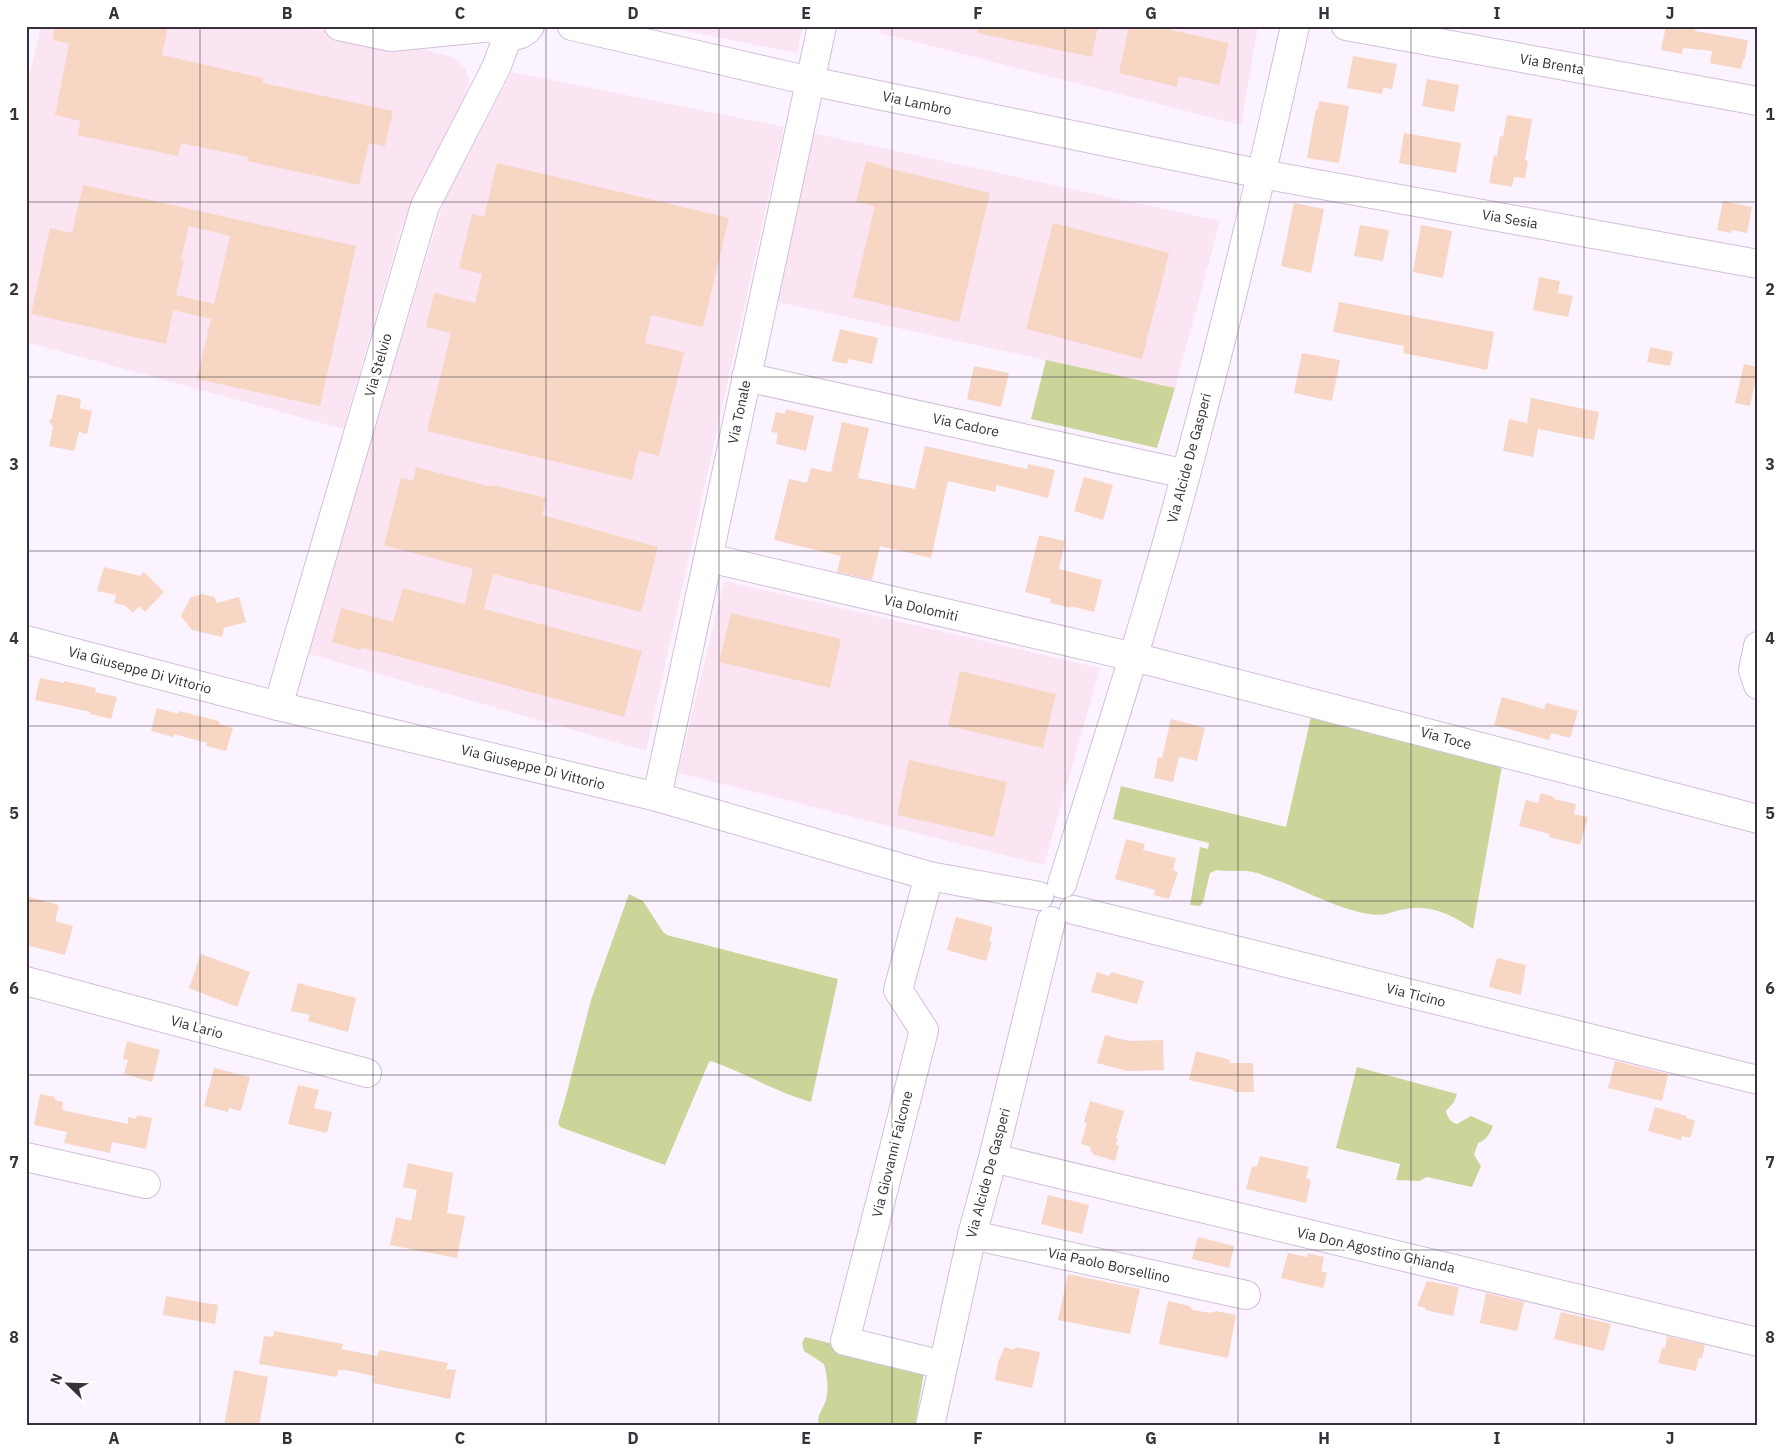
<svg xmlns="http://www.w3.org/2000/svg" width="1784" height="1452" font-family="'IBM Plex Sans',sans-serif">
<rect width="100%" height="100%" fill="#fbf3ff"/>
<g fill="#fbe5f3">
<path d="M 41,26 L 300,26 L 427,50 L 454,58 L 465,68 L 469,80 L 462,107 L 411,202 L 400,233 L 343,429 L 26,342 L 26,89 Z"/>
<path d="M 662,26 L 803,26 L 797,53 Z"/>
<path d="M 881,26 L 1258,26 L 1241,125 L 880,33 Z"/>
<path d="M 512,72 L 784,127 L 646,751 L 306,653 L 444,201 Z"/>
<path d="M 813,133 L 1220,221 L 1175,388 L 777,302 Z"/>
<path d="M 724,581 L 1100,668 L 1044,865 L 678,773 Z"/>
</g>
<g fill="#cbd599">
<path d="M 1046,360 L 1175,388 L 1157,448 L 1031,419 Z"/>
<path d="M 1313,708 L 1503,760 L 1473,929 C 1452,915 1431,904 1406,909 C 1390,911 1386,917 1369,914 C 1333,908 1300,887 1265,876 C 1259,873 1250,871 1243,871 C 1234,870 1226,872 1217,870 L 1210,873 L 1203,902 L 1200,906 L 1190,905 L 1200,847 L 1208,849 L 1209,843 L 1113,819 L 1121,786 L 1286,827 Z"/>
<path d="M 629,894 L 643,901 L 663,932 L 667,935 L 838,979 L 811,1102 C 776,1092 745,1073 711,1061 L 709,1062 L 665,1165 L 560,1127 L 558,1123 L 565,1100 L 591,1000 Z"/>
<path d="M 1357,1067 L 1457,1094 L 1454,1102 L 1446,1111 C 1448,1118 1450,1122 1457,1124 L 1471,1116 L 1493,1126 C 1490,1134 1486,1140 1478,1143 L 1474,1155 L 1481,1166 L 1472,1187 L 1427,1177 L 1419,1181 L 1396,1180 L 1400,1164 L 1336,1148 Z"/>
<path d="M 805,1337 L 925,1366 L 915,1426 L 819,1426 C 816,1415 823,1410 826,1400 C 829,1390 827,1375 824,1364 L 804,1351 L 802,1343 Z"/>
</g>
<g fill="#f8d6c4" fill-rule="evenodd">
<path d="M 55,26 L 168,26 L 162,55 L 263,78 L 263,83 L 393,111 L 385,146 L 369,143 L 359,185 L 247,161 L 248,157 L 181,143 L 178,156 L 77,135 L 81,121 L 55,115 L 69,44 L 53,40 Z"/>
<path d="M 978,26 L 1098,26 L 1092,57 L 977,33 Z"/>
<path d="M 1129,26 L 1172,26 L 1171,30 L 1229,43 L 1219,85 L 1179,76 L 1177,87 L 1119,73 Z"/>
<path d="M 1666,26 L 1696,26 L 1695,31 L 1748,40 L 1745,59 L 1743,59 L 1741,69 L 1710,63 L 1712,51 L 1683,48 L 1682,54 L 1661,50 Z"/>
<path d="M 1353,56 L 1397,64 L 1392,89 L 1383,87 L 1382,94 L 1347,88 Z"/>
<path d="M 1427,79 L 1459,85 L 1454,112 L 1422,106 Z"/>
<path d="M 1319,101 L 1349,106 L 1339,163 L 1307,158 L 1316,109 L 1318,110 Z"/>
<path d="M 1507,115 L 1532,119 L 1525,160 L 1528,161 L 1525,178 L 1514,177 L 1512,187 L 1489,183 L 1494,155 L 1497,156 L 1500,136 L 1503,137 Z"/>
<path d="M 1404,133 L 1461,143 L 1456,173 L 1399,163 Z"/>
<path d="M 866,161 L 884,166 L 884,167 L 990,193 L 959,322 L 853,297 L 875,206 L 856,202 Z"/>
<path d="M 497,163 L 729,218 L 703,327 L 651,315 L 645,343 L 684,352 L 659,456 L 639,451 L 632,480 L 427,431 L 451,333 L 426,327 L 434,293 L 475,303 L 482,274 L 459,268 L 472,214 L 484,217 Z"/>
<path d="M 83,185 L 356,246 L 320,406 L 197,379 L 211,319 L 173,310 L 166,344 L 31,314 L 50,228 L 72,233 ZM 189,226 L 230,236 L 214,304 L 176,295 L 184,260 L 181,259 Z"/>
<path d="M 1723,201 L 1752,207 L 1747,233 L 1732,230 L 1731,233 L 1717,230 Z"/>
<path d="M 1294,203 L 1324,209 L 1311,273 L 1281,266 Z"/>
<path d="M 1053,223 L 1169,253 L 1142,359 L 1026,329 Z"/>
<path d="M 1360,225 L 1389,230 L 1383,261 L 1354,256 Z"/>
<path d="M 1421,225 L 1452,231 L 1443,278 L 1413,272 Z"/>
<path d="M 1539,277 L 1560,281 L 1558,293 L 1573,296 L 1568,317 L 1533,310 Z"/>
<path d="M 1339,302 L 1494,332 L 1487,370 L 1403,353 L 1404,346 L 1333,332 Z"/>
<path d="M 840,329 L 878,338 L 872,364 L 849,359 L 847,364 L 832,361 Z"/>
<path d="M 1650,347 L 1673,352 L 1670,366 L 1647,362 Z"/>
<path d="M 1302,353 L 1340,360 L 1332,401 L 1294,393 Z"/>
<path d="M 1744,364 L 1758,367 L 1758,387 L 1754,386 L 1750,406 L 1735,403 Z"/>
<path d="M 974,366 L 1009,373 L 1001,407 L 967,399 Z"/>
<path d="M 57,394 L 81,399 L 80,408 L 92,411 L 87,434 L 79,432 L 74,451 L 49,446 L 53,427 L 49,421 L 52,418 Z"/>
<path d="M 1531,398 L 1599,412 L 1594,440 L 1538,429 L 1533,457 L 1503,451 L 1509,419 L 1527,423 Z"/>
<path d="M 786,409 L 814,416 L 806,451 L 776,444 L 778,433 L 771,432 L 776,412 L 785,414 Z"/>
<path d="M 842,422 L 869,428 L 858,478 L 915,489 L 925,446 L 1027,469 L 1028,464 L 1055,470 L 1048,498 L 997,485 L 995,492 L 948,481 L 931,558 L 880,546 L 872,580 L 837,572 L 841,556 L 774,540 L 789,479 L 807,483 L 811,468 L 831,472 Z"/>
<path d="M 416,467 L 492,487 L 492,485 L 547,498 L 542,515 L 658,547 L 641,612 L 493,574 L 484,609 L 642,651 L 624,717 L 385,653 L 362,648 L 360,650 L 332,642 L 341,608 L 393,622 L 403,588 L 465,604 L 473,569 L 384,545 L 401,478 L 413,481 Z"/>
<path d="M 1084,477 L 1113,485 L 1103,520 L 1074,511 Z"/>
<path d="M 1039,535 L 1065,541 L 1059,569 L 1102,580 L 1094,612 L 1071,606 L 1071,608 L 1050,603 L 1051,599 L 1025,592 Z"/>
<path d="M 104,567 L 140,576 L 144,572 L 164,592 L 145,612 L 139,606 L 133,613 L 126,606 L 114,603 L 116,595 L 97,591 Z"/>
<path d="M 203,594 L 214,597 L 217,603 L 239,597 L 246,622 L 224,628 L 222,637 L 192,630 L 181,616 L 191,597 Z"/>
<path d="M 731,613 L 841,639 L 830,688 L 719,662 Z"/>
<path d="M 960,671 L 1056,694 L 1043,748 L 948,726 Z"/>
<path d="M 40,678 L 64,683 L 64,681 L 87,686 L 96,688 L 95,692 L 117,697 L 111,719 L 90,714 L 91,712 L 35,700 Z"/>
<path d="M 1502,697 L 1544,709 L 1546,703 L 1578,711 L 1570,738 L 1551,733 L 1549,740 L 1494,725 Z"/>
<path d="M 157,708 L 179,714 L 179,711 L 198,716 L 219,721 L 219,724 L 233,728 L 226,751 L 206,746 L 207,743 L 174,734 L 173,737 L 151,731 Z"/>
<path d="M 1171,719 L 1205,728 L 1197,761 L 1179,757 L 1173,782 L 1154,778 L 1158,757 L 1162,758 Z"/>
<path d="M 909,760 L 1007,782 L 994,837 L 897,815 Z"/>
<path d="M 1541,793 L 1554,797 L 1554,799 L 1576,804 L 1574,814 L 1588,817 L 1580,845 L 1549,837 L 1550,834 L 1519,826 L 1526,800 L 1538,803 Z"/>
<path d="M 1126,839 L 1145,844 L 1143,850 L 1176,858 L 1173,870 L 1178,872 L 1169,899 L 1154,895 L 1155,890 L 1115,879 Z"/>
<path d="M 26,896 L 59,905 L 55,921 L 73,926 L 65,955 L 26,945 Z"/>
<path d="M 956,917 L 993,927 L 989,941 L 992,942 L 986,961 L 947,950 Z"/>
<path d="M 201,954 L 250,972 L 237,1007 L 189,988 Z"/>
<path d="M 1497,958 L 1526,965 L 1521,995 L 1489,987 Z"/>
<path d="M 1097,972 L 1109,976 L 1111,972 L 1144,981 L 1137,1004 L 1091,992 Z"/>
<path d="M 298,983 L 356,998 L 348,1032 L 308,1021 L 310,1015 L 291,1011 Z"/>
<path d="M 1105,1035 L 1129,1041 L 1163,1040 L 1164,1070 L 1127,1071 L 1097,1063 Z"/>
<path d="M 127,1041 L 160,1050 L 152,1082 L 124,1074 L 128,1060 L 123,1059 Z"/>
<path d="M 1196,1051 L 1230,1060 L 1229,1063 L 1253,1063 L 1254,1092 L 1234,1092 L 1234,1090 L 1189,1080 Z"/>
<path d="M 1615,1061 L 1668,1074 L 1662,1101 L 1608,1088 Z"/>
<path d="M 214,1068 L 250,1077 L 241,1111 L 229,1108 L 228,1112 L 204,1106 Z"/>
<path d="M 298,1085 L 319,1090 L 314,1108 L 332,1112 L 327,1133 L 288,1124 Z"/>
<path d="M 40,1094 L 55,1097 L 55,1100 L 63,1102 L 62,1110 L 85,1115 L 128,1124 L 128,1117 L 136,1119 L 137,1115 L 152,1118 L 146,1149 L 112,1142 L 110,1153 L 64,1143 L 67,1132 L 34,1125 Z"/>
<path d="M 1090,1101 L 1124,1111 L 1116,1138 L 1118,1139 L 1116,1145 L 1119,1146 L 1115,1161 L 1092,1154 L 1093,1152 L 1090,1151 L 1091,1147 L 1081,1144 L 1087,1123 L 1084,1122 Z"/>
<path d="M 1655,1107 L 1687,1116 L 1686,1118 L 1695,1121 L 1690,1138 L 1682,1136 L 1681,1140 L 1648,1131 Z"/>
<path d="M 1260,1156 L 1309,1167 L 1306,1178 L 1311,1180 L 1306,1203 L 1246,1189 L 1252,1166 L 1257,1167 Z"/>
<path d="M 408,1163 L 453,1173 L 447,1213 L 465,1216 L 457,1258 L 390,1245 L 396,1217 L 411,1221 L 417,1190 L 403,1187 Z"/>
<path d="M 1048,1195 L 1089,1205 L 1082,1234 L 1041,1224 Z"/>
<path d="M 1198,1237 L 1234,1246 L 1229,1268 L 1192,1259 Z"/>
<path d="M 1288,1253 L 1307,1257 L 1308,1253 L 1324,1257 L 1321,1271 L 1327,1273 L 1323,1288 L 1281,1278 Z"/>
<path d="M 1068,1274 L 1140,1289 L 1130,1334 L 1058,1320 Z"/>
<path d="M 1427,1281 L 1459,1287 L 1453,1316 L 1425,1310 L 1426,1308 L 1417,1306 Z"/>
<path d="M 1486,1293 L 1524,1302 L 1517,1331 L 1480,1323 Z"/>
<path d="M 166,1296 L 218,1305 L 215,1324 L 163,1315 Z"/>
<path d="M 1168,1301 L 1189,1306 L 1193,1310 L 1210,1313 L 1216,1311 L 1236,1315 L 1228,1358 L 1159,1344 Z"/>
<path d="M 1561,1312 L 1611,1324 L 1604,1351 L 1554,1339 Z"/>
<path d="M 274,1331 L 343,1344 L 341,1349 L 377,1356 L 380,1350 L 448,1363 L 446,1369 L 456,1370 L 450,1399 L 373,1383 L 374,1376 L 346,1370 L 338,1370 L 337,1377 L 259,1364 L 264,1336 L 273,1337 Z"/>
<path d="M 1667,1336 L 1705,1345 L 1702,1358 L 1699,1358 L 1696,1371 L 1658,1363 L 1662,1348 L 1665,1348 Z"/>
<path d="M 1005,1347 L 1014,1350 L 1016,1347 L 1040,1352 L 1032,1388 L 995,1380 L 998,1362 Z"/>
<path d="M 234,1370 L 268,1377 L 259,1426 L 224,1426 Z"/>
</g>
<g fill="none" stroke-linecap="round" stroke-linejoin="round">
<g stroke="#d2bfdb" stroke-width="30">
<g id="minor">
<path d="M 339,26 L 391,37 L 493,27"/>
<path d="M 572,26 L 810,81 L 1262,174 L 1758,264"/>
<path d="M 1346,26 L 1758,101"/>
<path d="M 494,28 C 504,38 521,39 530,26"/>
<path d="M 746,377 L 1186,474"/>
<path d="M 709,558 L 1134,657 L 1758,819"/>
<path d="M 26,640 L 278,706 L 657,797 L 929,876 L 1039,896"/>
<path d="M 1758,646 L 1753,670 L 1758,685"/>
<path d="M 278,706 L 425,206 L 496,68 L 508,36"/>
<path d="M 657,797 L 822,26"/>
<path d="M 929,876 L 898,990 L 924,1030 L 845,1341 L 943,1365"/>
<path d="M 1062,884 C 1105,748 1149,612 1186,474 C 1226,325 1262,176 1295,26"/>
<path d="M 1074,910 L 1758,1080"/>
<path d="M 26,981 L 367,1073"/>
<path d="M 26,1157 L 146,1184"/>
<path d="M 993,1158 L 1758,1342"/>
<path d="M 972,1235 L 1246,1295"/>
<path d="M 930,1426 L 972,1235 L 993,1158 L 1051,921"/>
</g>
</g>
<use href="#minor" stroke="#fff" stroke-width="28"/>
</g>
<path fill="none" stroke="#38303b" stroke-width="1" stroke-opacity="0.55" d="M 200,26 L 200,1426M 373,26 L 373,1426M 546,26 L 546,1426M 719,26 L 719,1426M 892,26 L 892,1426M 1065,26 L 1065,1426M 1238,26 L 1238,1426M 1411,26 L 1411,1426M 1584,26 L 1584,1426M 26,202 L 1758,202M 26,377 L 1758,377M 26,551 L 1758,551M 26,726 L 1758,726M 26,901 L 1758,901M 26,1075 L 1758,1075M 26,1250 L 1758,1250"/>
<g text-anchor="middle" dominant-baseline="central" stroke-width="5" stroke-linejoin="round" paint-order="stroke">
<g font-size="14" fill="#38303b" stroke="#fff">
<text transform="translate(1552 64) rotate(10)">Via Brenta</text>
<text transform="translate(917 103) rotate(12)">Via Lambro</text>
<text transform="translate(1510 219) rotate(10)">Via Sesia</text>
<text transform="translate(378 365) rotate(-74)">Via Stelvio</text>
<text transform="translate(739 412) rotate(-78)">Via Tonale</text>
<text transform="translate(966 425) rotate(12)">Via Cadore</text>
<text transform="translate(1189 458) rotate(-75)">Via Alcide De Gasperi</text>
<text transform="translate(921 608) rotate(13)">Via Dolomiti</text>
<text transform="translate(140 670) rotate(15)">Via Giuseppe Di Vittorio</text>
<text transform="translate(1446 738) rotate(15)">Via Toce</text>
<text transform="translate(533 767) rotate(14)">Via Giuseppe Di Vittorio</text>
<text transform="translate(1416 995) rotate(14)">Via Ticino</text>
<text transform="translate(197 1027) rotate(15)">Via Lario</text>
<text transform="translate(892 1154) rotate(-76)">Via Giovanni Falcone</text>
<text transform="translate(988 1173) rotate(-75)">Via Alcide De Gasperi</text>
<text transform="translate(1376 1250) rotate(13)">Via Don Agostino Ghianda</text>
<text transform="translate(1109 1265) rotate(12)">Via Paolo Borsellino</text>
</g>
</g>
<rect width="1784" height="1452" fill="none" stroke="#ffffff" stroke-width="55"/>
<g transform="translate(68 1384) rotate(293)" stroke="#ffffff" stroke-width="4" paint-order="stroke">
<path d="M0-4L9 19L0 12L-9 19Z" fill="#38303b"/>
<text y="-8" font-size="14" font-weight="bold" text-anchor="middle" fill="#38303b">N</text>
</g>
<rect x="28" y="28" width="1728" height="1396" fill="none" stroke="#38303b" stroke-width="2"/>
<g font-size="16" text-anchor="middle" font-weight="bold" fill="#38303b">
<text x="114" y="19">A</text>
<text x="287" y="19">B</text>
<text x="460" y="19">C</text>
<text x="633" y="19">D</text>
<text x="806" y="19">E</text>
<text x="978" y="19">F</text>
<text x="1151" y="19">G</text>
<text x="1324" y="19">H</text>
<text x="1497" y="19">I</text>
<text x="1670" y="19">J</text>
<text x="14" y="120">1</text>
<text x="1770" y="120">1</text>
<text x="14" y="295">2</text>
<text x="1770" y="295">2</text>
<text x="14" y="470">3</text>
<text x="1770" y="470">3</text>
<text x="14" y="644">4</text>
<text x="1770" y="644">4</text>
<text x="14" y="819">5</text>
<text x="1770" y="819">5</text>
<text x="14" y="994">6</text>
<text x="1770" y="994">6</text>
<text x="14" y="1168">7</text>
<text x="1770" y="1168">7</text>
<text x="14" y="1343">8</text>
<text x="1770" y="1343">8</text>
<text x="114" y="1444">A</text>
<text x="287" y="1444">B</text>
<text x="460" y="1444">C</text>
<text x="633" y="1444">D</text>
<text x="806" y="1444">E</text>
<text x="978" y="1444">F</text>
<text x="1151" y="1444">G</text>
<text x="1324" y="1444">H</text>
<text x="1497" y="1444">I</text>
<text x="1670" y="1444">J</text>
</g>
</svg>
